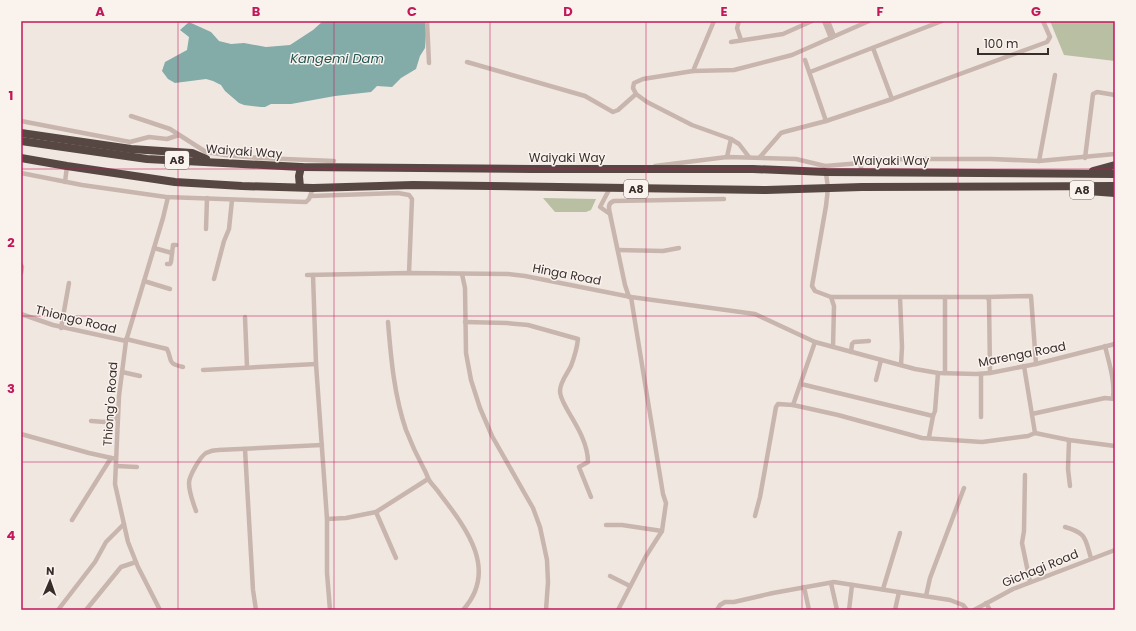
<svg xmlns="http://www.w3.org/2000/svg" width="1136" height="631" font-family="Poppins,sans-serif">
<rect width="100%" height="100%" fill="#f1e7e1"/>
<g fill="#b9bfa2">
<path d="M 1050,21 L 1115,21 L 1115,61 L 1064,55 Z"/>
<path d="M 543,198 L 596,199 L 591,210 L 586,212 L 555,212 Z"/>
</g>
<path fill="#83aba7" d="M 323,21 L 427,21 L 425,48 L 420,56 L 416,69 L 401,78 L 392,87 L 377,86 L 371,92 L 335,96 L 291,104 L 271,104 L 265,107 L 261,107 L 244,105 L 239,103 L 225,91 L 221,85 L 213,81 L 206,79 L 175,83 L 168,79 L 162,71 L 165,62 L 187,50 L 189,37 L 180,30 L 189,22 L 211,32 L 219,41 L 231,44 L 244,43 L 266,47 L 290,45 L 313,30 Z"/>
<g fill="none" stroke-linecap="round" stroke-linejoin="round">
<g stroke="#c8b6ae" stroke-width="4.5">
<path d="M 427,21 L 429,63"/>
<path d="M 739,21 L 737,28 L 741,40"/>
<path d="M 824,21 L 831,38"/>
<path d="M 828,21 L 834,36"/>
<path d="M 731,42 L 783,34 L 812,21"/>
<path d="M 873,48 L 892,99"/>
<path d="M 805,60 L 826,121"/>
<path d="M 467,62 L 585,96 L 613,112 L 618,110 L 636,94"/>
<path d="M 693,71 L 714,21"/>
<path d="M 810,72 L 942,21"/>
<path d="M 131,116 L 170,129 L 206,152 L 225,155 L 260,158 L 334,161"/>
<path d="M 21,121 L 130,142 L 149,137 L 167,139 L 179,135"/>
<path d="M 727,157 L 731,139"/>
<path d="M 749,157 L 739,144 L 731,139 L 692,125 L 647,102 L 636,94 L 633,88 L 634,83 L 643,79 L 693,71 L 734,70 L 792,55 L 869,21"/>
<path d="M 760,157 L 781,133 L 784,132 L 826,121 L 892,99 L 1047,42 L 1050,37 L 1043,21"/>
<path d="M 1085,158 L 1093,94 L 1097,92 L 1115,95"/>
<path d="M 1039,161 L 1055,75"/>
<path d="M 655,166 L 727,157 L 796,159 L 825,166 L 828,188 L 826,206 L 812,286 L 815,291 L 831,297 L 834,306 L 833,347"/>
<path d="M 825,166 L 861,163"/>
<path d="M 861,172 L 861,163 L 871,160 L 908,159 L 991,159 L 1039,161 L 1115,154"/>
<path d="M 21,173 L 82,185 L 166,197 L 306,202 L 309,199 L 313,188"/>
<path d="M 65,182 L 67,166"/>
<path d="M 311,196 L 398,193 L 409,195 L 412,199 L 409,273"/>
<path d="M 610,214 L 600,207 L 610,188"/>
<path d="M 206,229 L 207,198"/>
<path d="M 154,248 L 172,253"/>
<path d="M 618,250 L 663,251 L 679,248"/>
<path d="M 167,264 L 170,264 L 171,262 L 173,245 L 176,245"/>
<path d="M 21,265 L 22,267 L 21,273"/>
<path d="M 462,274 L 465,288 L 466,353 L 471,380 L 480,408 L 492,436 L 533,508 L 540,527 L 547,560 L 548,582 L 546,610"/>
<path d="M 307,275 L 409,273 L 508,274 L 525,276 L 631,297 L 755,314 L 815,342 L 915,369 L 938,373 L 976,374 L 990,373 L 1036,364 L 1115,344"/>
<path d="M 313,275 L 316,364 L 327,519 L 327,573 L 330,610"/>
<path d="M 214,279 L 224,241 L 229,229 L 232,200"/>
<path d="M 144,281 L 170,289"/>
<path d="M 629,297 L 625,285 L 610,214 C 609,209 607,203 614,201 L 724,199"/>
<path d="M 831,297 L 987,297 L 989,300 L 990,373"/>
<path d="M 900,297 L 902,347 L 901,365"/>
<path d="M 987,297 L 1031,296 L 1036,364"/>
<path d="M 21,314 L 53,325 L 126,341"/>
<path d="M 245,317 L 247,367"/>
<path d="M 388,322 C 391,358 394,395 406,430 C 411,443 417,456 424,469 C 426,472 427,476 429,480 C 432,485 437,489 440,494 C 466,528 499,570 463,610"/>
<path d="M 465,322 L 506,323 L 528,325 L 578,339 C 577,348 574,358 571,366 C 567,374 560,382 560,391 C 560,398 565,405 568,411 C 577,426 588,444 588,462 L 579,467 L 591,497"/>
<path d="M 61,328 L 69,283"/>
<path d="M 126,339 L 167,349 C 173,361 166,363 183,367"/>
<path d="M 1105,346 C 1109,363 1115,380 1113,398"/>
<path d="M 851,352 L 852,344 L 854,342 L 869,341"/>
<path d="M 1024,366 L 1035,433"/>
<path d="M 203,370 L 316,364"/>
<path d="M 122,372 L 140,376"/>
<path d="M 945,373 L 945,297"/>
<path d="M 876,380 L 881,360"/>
<path d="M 801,384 L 933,416 L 935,411 L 938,373"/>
<path d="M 793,405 L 838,415 L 922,438 L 982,442 L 1028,436 L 1035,433 L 1069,440 L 1115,446"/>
<path d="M 1032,414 L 1105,398 L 1115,399"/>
<path d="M 981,417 L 981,374"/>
<path d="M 91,421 L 105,422 L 110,419 L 118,418"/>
<path d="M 21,434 L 89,453 L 116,459"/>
<path d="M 929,437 L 933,416"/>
<path d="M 1069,440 L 1068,469 L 1070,486"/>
<path d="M 245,449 L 253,590 L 256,610"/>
<path d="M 116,466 L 137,467"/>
<path d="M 1025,475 L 1024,531 L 1022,543 L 1030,582"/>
<path d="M 196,511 C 193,502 189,493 189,483 C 189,476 200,457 206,453 C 210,451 214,450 218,450 L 322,445"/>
<path d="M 376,512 L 396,558"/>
<path d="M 755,516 L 760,497 L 776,407 L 778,404 L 793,405 L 815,342"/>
<path d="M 327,519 L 346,518 L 376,512 L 428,479"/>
<path d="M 72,520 L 111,458"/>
<path d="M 606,525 L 622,525 L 662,531"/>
<path d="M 1065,527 C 1087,533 1085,539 1091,558"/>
<path d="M 610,576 L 630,586"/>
<path d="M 831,583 L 837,610"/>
<path d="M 804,587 L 809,610"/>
<path d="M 883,589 L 900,533"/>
<path d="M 926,596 L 930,578 L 964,488"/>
<path d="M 986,603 L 990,610"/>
<path d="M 58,610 L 95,562 L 106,542 L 124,524"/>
<path d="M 86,610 L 121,567 L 136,562"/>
<path d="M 160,610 L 138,567 L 128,542 L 115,484 L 119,396 L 126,341 L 163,218 L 168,197"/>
<path d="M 618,610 L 646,556 L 662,531 L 666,503 L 663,494 L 631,297"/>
<path d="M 717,610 L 720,605 L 725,602 L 734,602 L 773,593 L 834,582 L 950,600 L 963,605 L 967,610"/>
<path d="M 849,610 L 852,585"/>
<path d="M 895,610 L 899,592"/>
<path d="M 974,610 L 1013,589 L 1115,550"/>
</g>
<g stroke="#574743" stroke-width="8">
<path d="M 21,133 L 131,149 L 192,153 L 206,159"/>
<path d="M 21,141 L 147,159 L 301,167 L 533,169 L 753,169 L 826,172 L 1115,174"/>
<path d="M 21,158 L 67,166 L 175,182 L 242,186 L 313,188 L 413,185 L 766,190 L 862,187 L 1115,186"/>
<path d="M 1093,171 L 1115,165"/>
<path d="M 300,187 L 299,176 L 301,167"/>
<path d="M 1088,191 L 1115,193"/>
</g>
</g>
<path fill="none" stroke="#c2185b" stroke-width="1" stroke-opacity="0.55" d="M 178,21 L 178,610M 334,21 L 334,610M 490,21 L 490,610M 646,21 L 646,610M 802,21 L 802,610M 958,21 L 958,610M 21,169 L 1115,169M 21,316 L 1115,316M 21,462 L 1115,462"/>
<g text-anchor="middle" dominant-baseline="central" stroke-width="3" stroke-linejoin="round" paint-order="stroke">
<g fill="#f9f2ed" stroke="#716865" stroke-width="1">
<rect x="165" y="151" width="24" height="18" rx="3"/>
<rect x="624" y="180" width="24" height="18" rx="3"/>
<rect x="1070" y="181" width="24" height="18" rx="3"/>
</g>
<g font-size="11" font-weight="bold" fill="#372d2b">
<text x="177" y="160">A8</text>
<text x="636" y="189">A8</text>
<text x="1082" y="190">A8</text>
</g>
<g font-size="12" fill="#372d2b" stroke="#f9f2ed">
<text transform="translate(244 151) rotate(4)">Waiyaki Way</text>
<text x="567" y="157">Waiyaki Way</text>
<text x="891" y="160">Waiyaki Way</text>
<text transform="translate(567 274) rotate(11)">Hinga Road</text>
<text transform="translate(76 319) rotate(14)">Thiongo Road</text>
<text transform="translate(1022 354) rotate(-11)">Marenga Road</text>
<text transform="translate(110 404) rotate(-86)">Thiong'o Road</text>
<text transform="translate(1040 568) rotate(-22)">Gichagi Road</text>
</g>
<g font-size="13" font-style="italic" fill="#255552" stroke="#f9f2ed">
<text x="337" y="58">Kangemi Dam</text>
</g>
</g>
<rect width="1136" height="631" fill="none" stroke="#f9f2ed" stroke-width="44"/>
<g transform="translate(50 581) rotate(2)" stroke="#f9f2ed" stroke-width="3" paint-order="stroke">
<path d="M0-3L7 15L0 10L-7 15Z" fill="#372d2b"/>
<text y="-6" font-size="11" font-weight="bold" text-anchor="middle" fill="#372d2b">N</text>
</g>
<path d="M978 48v6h70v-6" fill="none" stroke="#372d2b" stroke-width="2"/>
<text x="984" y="48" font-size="12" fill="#372d2b" stroke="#f9f2ed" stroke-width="3" paint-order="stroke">100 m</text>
<rect x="22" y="22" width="1092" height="587" fill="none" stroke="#c2185b" stroke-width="1.5"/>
<g font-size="13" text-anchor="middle" font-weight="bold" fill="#c2185b">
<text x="100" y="16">A</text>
<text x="256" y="16">B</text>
<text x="412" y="16">C</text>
<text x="568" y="16">D</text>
<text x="724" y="16">E</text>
<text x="880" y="16">F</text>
<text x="1036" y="16">G</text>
<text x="11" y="100">1</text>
<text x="11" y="247">2</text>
<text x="11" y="393">3</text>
<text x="11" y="540">4</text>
</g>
</svg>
